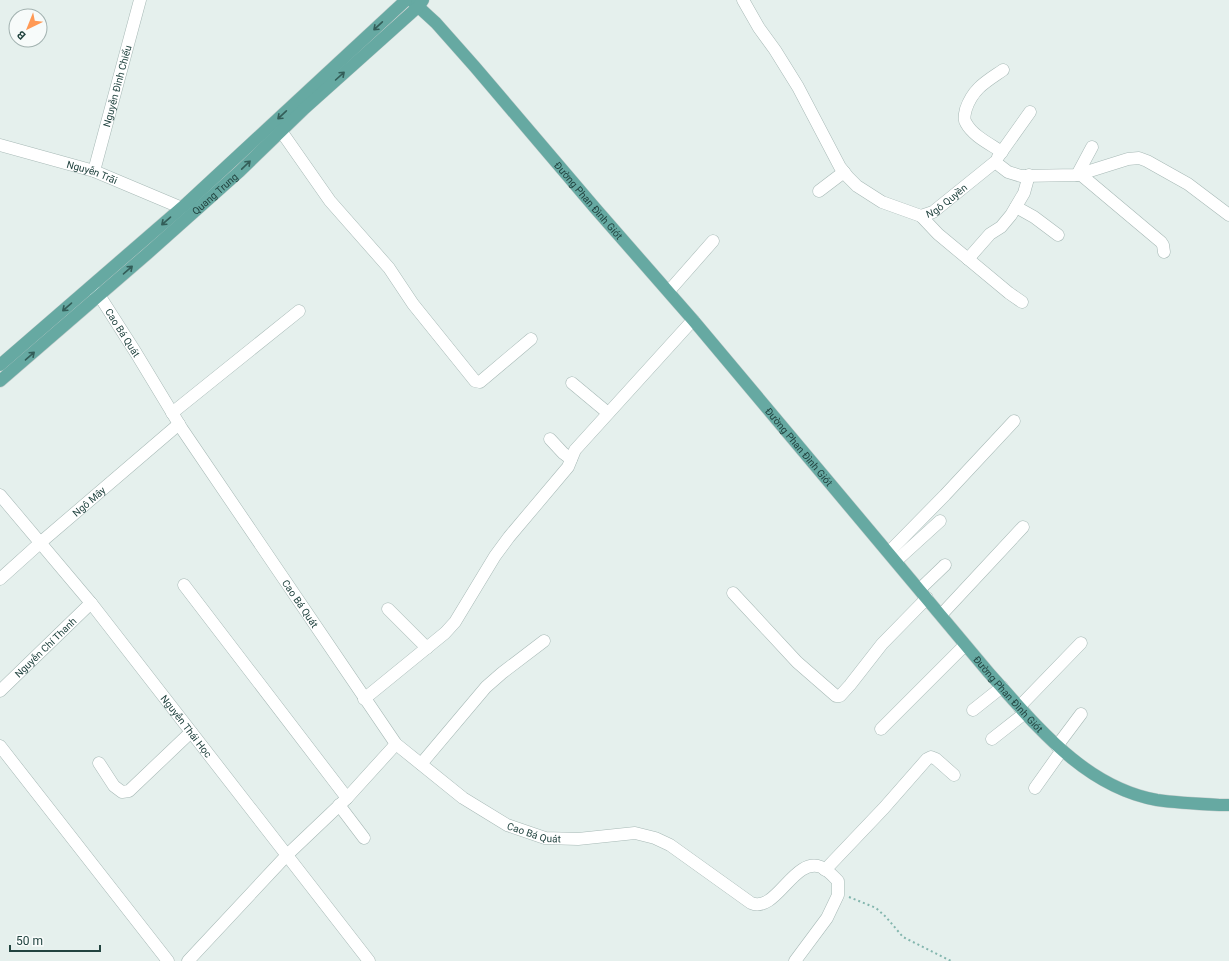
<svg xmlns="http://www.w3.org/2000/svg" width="1229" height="961" font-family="Roboto,sans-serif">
<rect width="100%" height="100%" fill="#e5f0ed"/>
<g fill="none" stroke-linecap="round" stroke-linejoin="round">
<g stroke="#a7b9b6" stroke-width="13">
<g id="minor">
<path id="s1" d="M 743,0 L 759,28 L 775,50 L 798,87 L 840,167 L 848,177 L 857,186 L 882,202 L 921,216 L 933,212 L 995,162 L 1008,172 L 1021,176 L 1077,175 L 1128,159 L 1139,158 L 1147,161 L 1188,184 L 1229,215"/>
<path d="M 281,131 L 330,201 L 389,268 L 413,304 L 475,381 L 480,382 L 531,339"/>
<path id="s2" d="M 0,145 L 94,171 L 182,208"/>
<path d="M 1002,152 C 990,144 973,136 966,123 C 963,119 965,113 966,109 C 973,88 987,81 1003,70"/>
<path d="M 998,157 L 1030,112"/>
<path id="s3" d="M 94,171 L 140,0"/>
<path d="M 1080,174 L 1161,242 L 1163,245 L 1164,252"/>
<path d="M 1077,175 L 1092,147"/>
<path d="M 819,191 L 844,172"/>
<path d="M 1016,207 L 1034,217 L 1058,235"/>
<path d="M 921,216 L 938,234 L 1009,293 L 1022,302"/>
<path d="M 968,259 L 990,234 L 1001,227 L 1011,215 L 1024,193 L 1029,175"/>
<path id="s4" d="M 93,289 L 99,295 L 136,353 L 182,429 L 396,744 L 463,798 L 507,825 L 545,838 L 578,839 L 635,833 L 655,838 L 670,845 L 751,903 C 776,914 794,856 821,867 C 828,870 833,876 838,881 L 838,895 L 827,918 L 795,961"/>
<path d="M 669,291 L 713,241"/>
<path d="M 572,383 L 608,413"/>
<path d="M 172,413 L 299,311"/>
<path d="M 550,439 L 563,453 L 571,459"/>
<path id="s5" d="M 0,495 L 91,603 L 369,961"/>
<path d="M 889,552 L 945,495 L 1014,421"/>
<path d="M 896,561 L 940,521"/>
<path id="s6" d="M 0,579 L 40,543 L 179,424"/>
<path d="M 184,585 L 347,798"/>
<path d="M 920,589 L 945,565"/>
<path d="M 733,593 L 797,662 L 836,696 L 840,696 L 850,685 L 882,644 L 927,598"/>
<path d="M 388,609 L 427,648"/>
<path d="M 941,615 L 1023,527"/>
<path id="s7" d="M 0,691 L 91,603"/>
<path d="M 364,699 L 445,633 L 455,622 L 495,556 L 509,537 L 568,467 L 575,450 L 693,320"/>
<path d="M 1019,707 L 1081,643"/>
<path d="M 973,710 L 1002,687"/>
<path d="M 881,729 L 965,645"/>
<path d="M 992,739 L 1025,713"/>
<path d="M 0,746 L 168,961"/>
<path d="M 1057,746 L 1081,714"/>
<path d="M 99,763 L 114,786 L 122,792 L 129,791 L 191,732"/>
<path d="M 421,764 L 486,687 L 502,673 L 544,641"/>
<path d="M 1035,788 L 1062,750"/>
<path d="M 339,805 L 364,838"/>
<path d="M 825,870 L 884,808 L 927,759 L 931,757 L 936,759 L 954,775"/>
<path d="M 188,961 L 287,855 L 347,798 L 396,744"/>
</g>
</g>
<g stroke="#c1cbca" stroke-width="13">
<g id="major">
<path id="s8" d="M 411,0 L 436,23 L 475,67 L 595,208 L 693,320 L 989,673 C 1036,725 1084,787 1157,800 C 1178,803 1200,804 1221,805 L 1229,805"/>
<path d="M 0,365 L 187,203 L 406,0"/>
<path id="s9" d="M 0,381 L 147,254 L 239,172 L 304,109 L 419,6 L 423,0"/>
</g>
</g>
<path stroke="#83b6ae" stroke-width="2" stroke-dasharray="2 3" stroke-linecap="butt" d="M 849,897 L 876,908 L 886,917 L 903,937 L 951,961"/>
<use href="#minor" stroke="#fff" stroke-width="12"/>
<use href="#major" stroke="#66a9a2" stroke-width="12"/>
</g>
<defs><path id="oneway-shaft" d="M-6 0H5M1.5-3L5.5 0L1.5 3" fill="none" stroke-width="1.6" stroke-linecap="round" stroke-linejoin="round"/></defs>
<g stroke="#335d58">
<use href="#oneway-shaft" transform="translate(378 26) rotate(137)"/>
<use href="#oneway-shaft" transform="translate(340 76) rotate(-42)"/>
<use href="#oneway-shaft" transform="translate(282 115) rotate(137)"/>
<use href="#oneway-shaft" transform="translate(246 165) rotate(-44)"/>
<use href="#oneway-shaft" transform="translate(166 221) rotate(139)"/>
<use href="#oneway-shaft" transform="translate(128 270) rotate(-41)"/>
<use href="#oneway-shaft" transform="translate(67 307) rotate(139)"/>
<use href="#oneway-shaft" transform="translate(30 356) rotate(-41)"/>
</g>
<g text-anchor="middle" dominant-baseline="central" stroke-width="3" stroke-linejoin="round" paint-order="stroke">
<g font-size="10" fill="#224440" stroke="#f7fbfa">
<text stroke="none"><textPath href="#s3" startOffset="88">Nguyễn Đình Chiểu</textPath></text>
<text stroke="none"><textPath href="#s2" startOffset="96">Nguyễn Trãi</textPath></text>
<text stroke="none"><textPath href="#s9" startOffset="285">Quang Trung</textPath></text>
<text stroke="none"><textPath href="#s1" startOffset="320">Ngô Quyền</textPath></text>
<text stroke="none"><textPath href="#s8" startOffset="268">Đường Phan Đình Giót</textPath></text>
<text stroke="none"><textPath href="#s4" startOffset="53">Cao Bá Quát</textPath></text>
<text stroke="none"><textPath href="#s8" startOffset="592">Đường Phan Đình Giót</textPath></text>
<text stroke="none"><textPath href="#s6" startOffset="118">Ngô Mây</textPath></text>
<text stroke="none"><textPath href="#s4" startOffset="377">Cao Bá Quát</textPath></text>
<text stroke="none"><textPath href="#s7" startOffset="63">Nguyễn Chí Thanh</textPath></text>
<text stroke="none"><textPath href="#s8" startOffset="916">Đường Phan Đình Giót</textPath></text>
<text stroke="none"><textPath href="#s5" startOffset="297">Nguyễn Thái Học</textPath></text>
<text stroke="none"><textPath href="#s4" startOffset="713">Cao Bá Quát</textPath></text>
</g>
</g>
<g transform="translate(28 28) rotate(223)"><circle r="19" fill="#f7fbfa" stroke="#a2b2b0"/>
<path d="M0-3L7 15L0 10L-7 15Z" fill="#ff9954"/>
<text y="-6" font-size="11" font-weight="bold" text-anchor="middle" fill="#224440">B</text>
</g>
<path d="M10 945v6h90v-6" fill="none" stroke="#224440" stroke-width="2"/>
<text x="16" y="945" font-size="12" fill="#224440" stroke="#f7fbfa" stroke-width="3" paint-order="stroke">50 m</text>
</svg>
